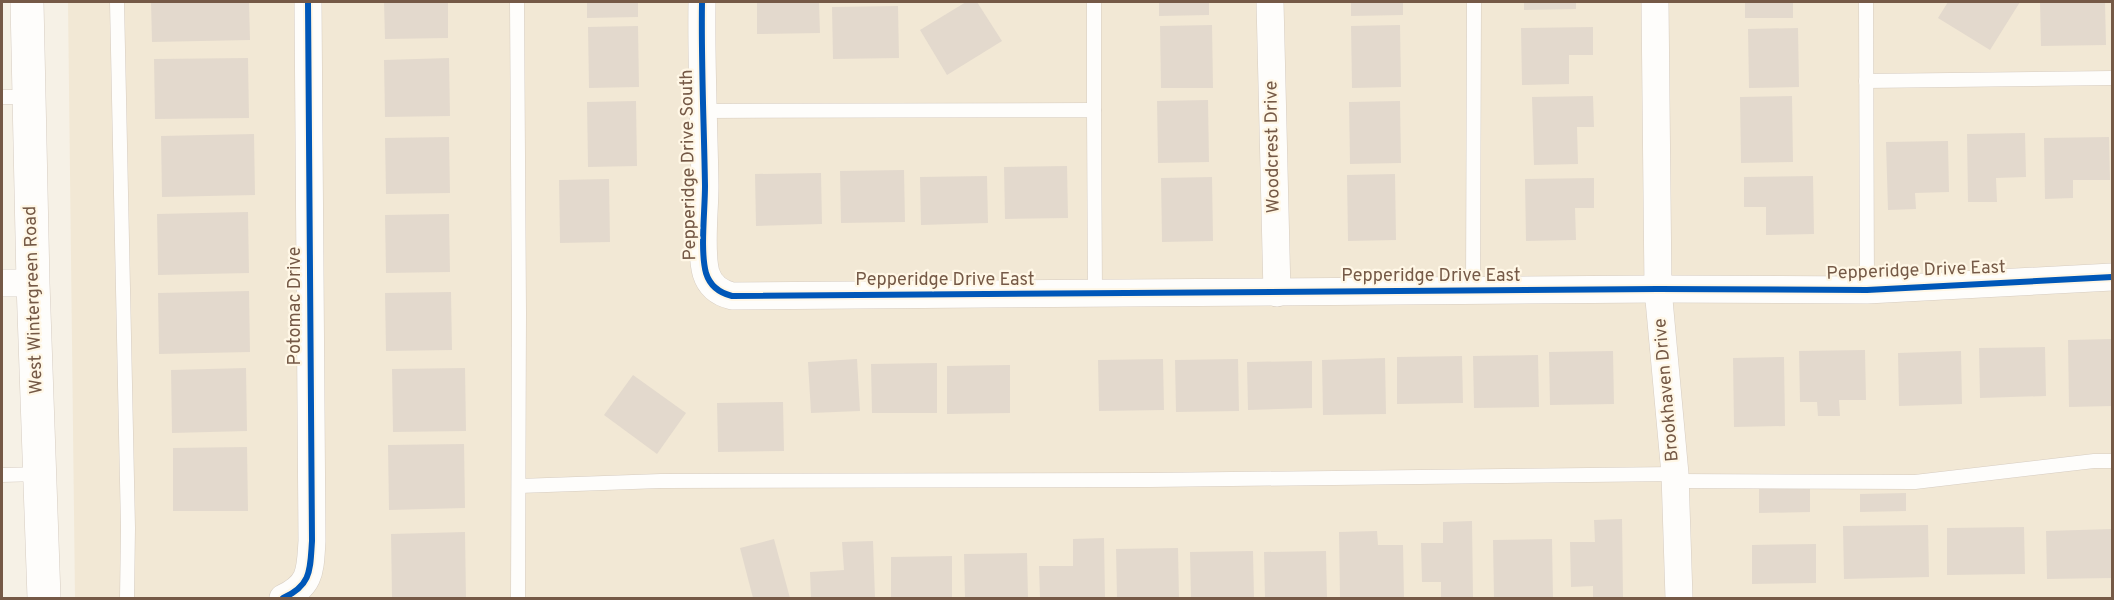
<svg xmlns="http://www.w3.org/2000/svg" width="2114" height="600" font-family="Overpass,sans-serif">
<rect width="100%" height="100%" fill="#f6f1e6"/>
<path fill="#f2e8d5" d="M 68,2 L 2112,2 L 2112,598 L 75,598 Z"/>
<g fill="#e3d9cd">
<path d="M 151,2 L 249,2 L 250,40 L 152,42 Z"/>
<path d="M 384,2 L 448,2 L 448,38 L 385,39 Z"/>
<path d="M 587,2 L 638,2 L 638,17 L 587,18 Z"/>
<path d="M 757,2 L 819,2 L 820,33 L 757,34 Z"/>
<path d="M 966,2 L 977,2 L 1002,41 L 947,75 L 920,30 Z"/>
<path d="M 1159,2 L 1209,2 L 1209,15 L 1159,16 Z"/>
<path d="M 1351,2 L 1403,2 L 1403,15 L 1351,16 Z"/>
<path d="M 1524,2 L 1576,2 L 1576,9 L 1524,10 Z"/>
<rect x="1745" y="2" width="48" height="16"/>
<path d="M 1948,2 L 2020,2 L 1990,50 L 1938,18 Z"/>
<path d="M 2040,2 L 2105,2 L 2106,45 L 2041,46 Z"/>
<path d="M 898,6 L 899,58 L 833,59 L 832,7 Z"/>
<path d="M 1212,25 L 1213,88 L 1161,88 L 1160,26 Z"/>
<path d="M 1400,25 L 1401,87 L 1352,88 L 1351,26 Z"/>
<path d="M 638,26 L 639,87 L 589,88 L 588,27 Z"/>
<path d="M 1593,27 L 1593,55 L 1569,55 L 1569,84 L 1522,85 L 1521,28 Z"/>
<path d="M 1798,28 L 1799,87 L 1749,88 L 1748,29 Z"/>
<path d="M 248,58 L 249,118 L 155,119 L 154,59 Z"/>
<path d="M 449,58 L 450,116 L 385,117 L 384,60 Z"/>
<path d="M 1593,96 L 1594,127 L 1577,127 L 1578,164 L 1534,165 L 1532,97 Z"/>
<path d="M 1792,96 L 1793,162 L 1741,163 L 1740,97 Z"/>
<path d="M 1208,100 L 1209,162 L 1158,163 L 1157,101 Z"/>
<path d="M 636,101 L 637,166 L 588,167 L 587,102 Z"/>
<path d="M 1400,101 L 1401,163 L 1350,164 L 1349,102 Z"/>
<path d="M 2025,133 L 2026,177 L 1996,178 L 1997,202 L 1968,202 L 1967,134 Z"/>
<path d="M 254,134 L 255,195 L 162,197 L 161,136 Z"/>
<path d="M 449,137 L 450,193 L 386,194 L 385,138 Z"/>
<path d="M 2109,137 L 2110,180 L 2073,180 L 2073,198 L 2045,199 L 2044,138 Z"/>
<path d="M 1948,141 L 1949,192 L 1915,193 L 1916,209 L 1888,210 L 1886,142 Z"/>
<path d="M 1067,166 L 1068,218 L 1005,219 L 1004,167 Z"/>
<path d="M 904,170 L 905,222 L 841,223 L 840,171 Z"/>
<path d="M 821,173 L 822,224 L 756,226 L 755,174 Z"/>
<path d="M 1395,174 L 1396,240 L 1348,241 L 1347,175 Z"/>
<path d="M 987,176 L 988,223 L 921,225 L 920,177 Z"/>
<path d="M 1813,176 L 1814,234 L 1766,235 L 1766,207 L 1744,207 L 1744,177 Z"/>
<path d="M 1212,177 L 1213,241 L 1162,242 L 1161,178 Z"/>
<path d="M 1594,178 L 1594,208 L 1575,208 L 1576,240 L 1526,241 L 1525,179 Z"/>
<path d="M 609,179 L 610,242 L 560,243 L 559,180 Z"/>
<path d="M 248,212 L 249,273 L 158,275 L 157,214 Z"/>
<path d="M 449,214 L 450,272 L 386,273 L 385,215 Z"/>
<path d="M 249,291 L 250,352 L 159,354 L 158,293 Z"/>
<path d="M 451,292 L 452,350 L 386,351 L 385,293 Z"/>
<path d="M 2112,339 L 2112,406 L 2069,407 L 2068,340 Z"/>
<path d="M 2045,347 L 2046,396 L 1980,398 L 1979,348 Z"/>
<path d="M 1865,350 L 1866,400 L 1839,400 L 1840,416 L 1818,416 L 1817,402 L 1800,402 L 1799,351 Z"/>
<path d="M 1613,351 L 1614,404 L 1550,405 L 1549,352 Z"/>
<path d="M 1961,351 L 1962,404 L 1899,406 L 1898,353 Z"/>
<path d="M 1538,355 L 1539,407 L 1474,408 L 1473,356 Z"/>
<path d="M 1462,356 L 1463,403 L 1397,404 L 1397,357 Z"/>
<path d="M 1784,357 L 1785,426 L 1734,427 L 1733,358 Z"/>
<path d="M 1385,358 L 1386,414 L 1323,415 L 1322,360 Z"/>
<path d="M 857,359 L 860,411 L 811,413 L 808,362 Z"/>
<path d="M 1163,359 L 1164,410 L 1099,411 L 1098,360 Z"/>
<path d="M 1238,359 L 1239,411 L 1176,412 L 1175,360 Z"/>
<path d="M 1312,361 L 1312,408 L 1248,410 L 1247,362 Z"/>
<path d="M 937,363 L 937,413 L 872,413 L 871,364 Z"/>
<path d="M 1010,365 L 1010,413 L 947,414 L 947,366 Z"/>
<path d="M 246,368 L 247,431 L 172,433 L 171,370 Z"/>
<path d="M 465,368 L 466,431 L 393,432 L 392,369 Z"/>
<path d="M 633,375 L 686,413 L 657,454 L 604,415 Z"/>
<path d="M 783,402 L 784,451 L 718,452 L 717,403 Z"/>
<path d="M 464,444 L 465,508 L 389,510 L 388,445 Z"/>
<path d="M 247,447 L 248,511 L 173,511 L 173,448 Z"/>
<path d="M 1810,488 L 1810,512 L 1759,513 L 1759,489 Z"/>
<path d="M 1906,493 L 1906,511 L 1860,512 L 1860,494 Z"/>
<path d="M 1622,519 L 1623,598 L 1593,598 L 1593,586 L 1571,587 L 1570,542 L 1595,542 L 1594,520 Z"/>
<path d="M 1472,521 L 1473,598 L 1441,598 L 1441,582 L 1422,582 L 1421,543 L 1443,543 L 1443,522 Z"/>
<path d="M 1928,525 L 1929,577 L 1844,579 L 1843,526 Z"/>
<path d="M 2024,527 L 2025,574 L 1947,575 L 1947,528 Z"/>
<path d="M 2112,529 L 2112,578 L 2047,579 L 2046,531 Z"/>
<path d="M 1377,531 L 1378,545 L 1403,545 L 1404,598 L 1340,598 L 1339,532 Z"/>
<path d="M 465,532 L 466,598 L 392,598 L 391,534 Z"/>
<path d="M 1104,538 L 1105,598 L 1040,598 L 1039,566 L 1073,566 L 1073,539 Z"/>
<path d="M 774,539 L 790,598 L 753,598 L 740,548 Z"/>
<path d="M 1552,539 L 1553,598 L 1494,598 L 1493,540 Z"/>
<path d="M 873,541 L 875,598 L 811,598 L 810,572 L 844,570 L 842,542 Z"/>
<path d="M 1816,544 L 1816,583 L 1752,584 L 1752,545 Z"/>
<path d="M 1178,548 L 1179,598 L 1117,598 L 1116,549 Z"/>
<path d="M 1253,551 L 1254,598 L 1191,598 L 1190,552 Z"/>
<path d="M 1326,551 L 1327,598 L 1265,598 L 1264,552 Z"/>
<path d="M 1027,553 L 1028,598 L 965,598 L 964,554 Z"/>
<path d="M 952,556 L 952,598 L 891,598 L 891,557 Z"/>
</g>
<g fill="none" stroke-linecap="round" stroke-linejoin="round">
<g stroke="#d6ccc1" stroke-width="15">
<g id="service">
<path d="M 117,2 L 128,528 L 127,598"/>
<path d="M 517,2 L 519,312 L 518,598"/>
<path d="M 1866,2 L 1867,290"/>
<path d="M 1866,81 L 2112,78"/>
<path d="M 2,97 L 29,97"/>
<path d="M 1094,110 L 1094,2"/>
<path d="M 702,111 L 1094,110 L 1095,294"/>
<path d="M 1473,291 L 1474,2"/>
<path d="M 2,475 L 40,474"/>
<path d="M 1675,481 L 1915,482 L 2094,461 L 2112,461"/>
<path d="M 519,486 L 661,481 L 1150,480 L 1675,474"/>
</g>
</g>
<g stroke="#d6ccc1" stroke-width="28">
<g id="minor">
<path d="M 702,2 C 701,63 704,124 705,186 C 705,211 700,251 706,273 C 710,286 720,293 732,296 L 1658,289 L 1867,290 L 2112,277"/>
<path d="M 1270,2 L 1277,293"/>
<path d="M 1655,2 L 1658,289 L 1675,474 L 1679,598"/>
<path d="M 2,283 L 33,283"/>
<path d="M 283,598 C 312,585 310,569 312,541 L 308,2"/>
</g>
</g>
<g stroke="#d6ccc1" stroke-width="34">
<path id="tertiary" d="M 27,2 L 33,283 L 44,598"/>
</g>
<use href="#service" stroke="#fefdfb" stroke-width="14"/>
<use href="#minor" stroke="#fefdfb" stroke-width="27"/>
<use href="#tertiary" stroke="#fefdfb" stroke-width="33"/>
<g stroke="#fff7e6" stroke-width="10">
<g id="cycleway">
<path d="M 702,2 C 701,63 704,124 705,186 C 705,211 700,251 706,273 C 710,286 720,293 732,296 L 1658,289 L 1867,290 L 2112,277"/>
<path d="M 283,598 C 312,585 310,569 312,541 L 308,2"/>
</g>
</g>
<use href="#cycleway" stroke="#0057b8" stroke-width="6"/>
</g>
<g text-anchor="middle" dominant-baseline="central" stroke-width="4.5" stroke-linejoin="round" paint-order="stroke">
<g font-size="18" fill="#755946" stroke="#fff7e6">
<text transform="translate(1273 147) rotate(-91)">Woodcrest Drive</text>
<text transform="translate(689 165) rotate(-91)">Pepperidge Drive South</text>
<text transform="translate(1916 271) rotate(-2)">Pepperidge Drive East</text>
<text x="1431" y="276">Pepperidge Drive East</text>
<text x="945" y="280">Pepperidge Drive East</text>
<text transform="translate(34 300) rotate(-92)">West Wintergreen Road</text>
<text transform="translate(295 306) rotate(-90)">Potomac Drive</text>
<text transform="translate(1667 390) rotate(-95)">Brookhaven Drive</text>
</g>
</g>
<rect width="2114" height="600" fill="none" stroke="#755946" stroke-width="6"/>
</svg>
